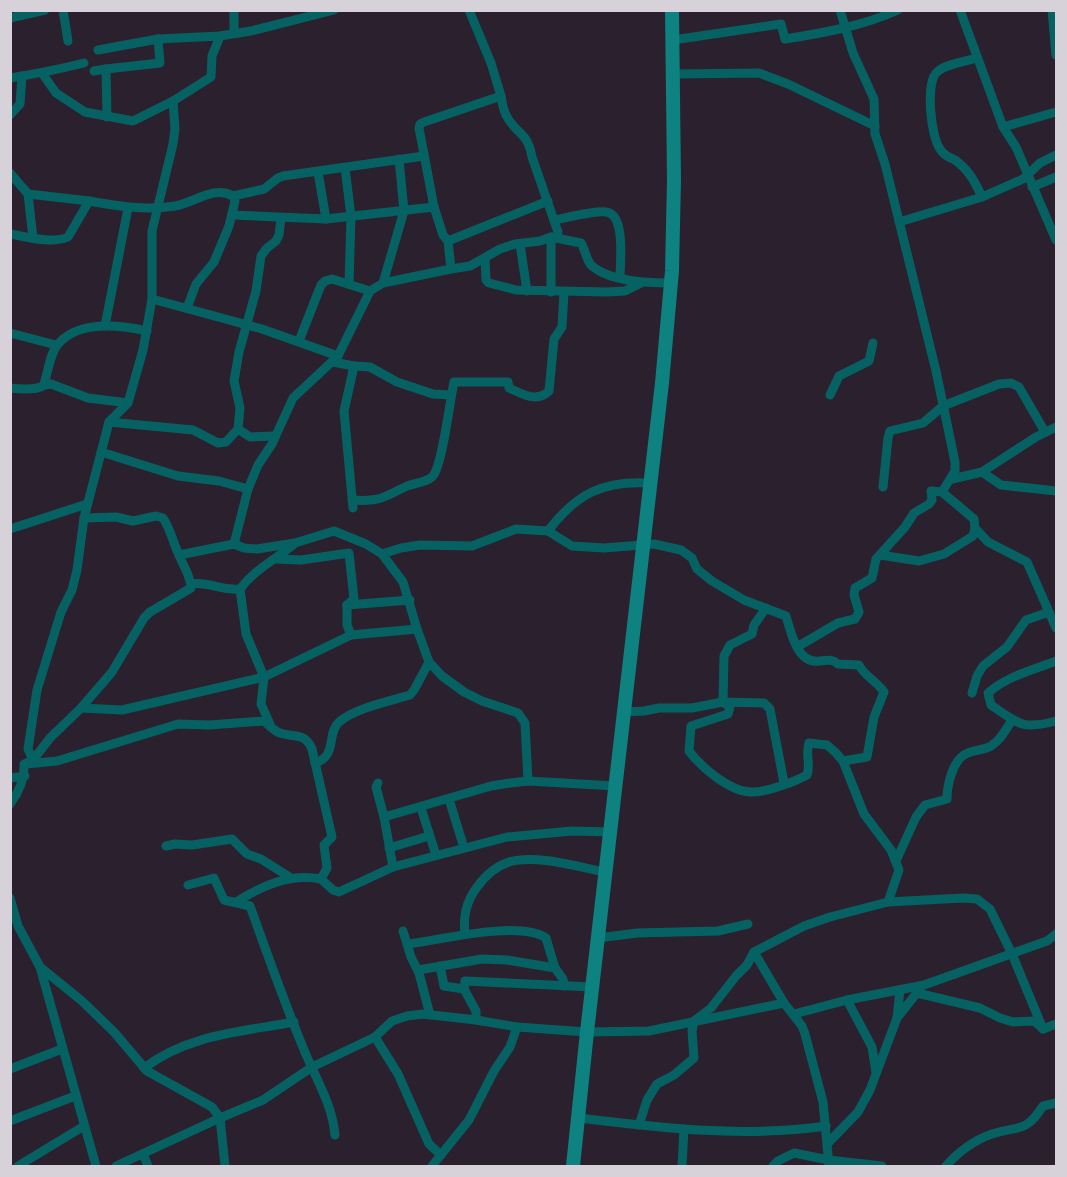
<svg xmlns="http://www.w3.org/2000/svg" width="1067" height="1177" font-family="'Space Grotesk',sans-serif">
<rect width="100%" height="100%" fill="#2a202e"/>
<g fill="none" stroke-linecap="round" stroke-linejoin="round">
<g stroke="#066262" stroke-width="9">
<path d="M 63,10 L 68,41"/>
<path d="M 234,10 L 234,33"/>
<path d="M 469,10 L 491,63 L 501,96 L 424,122 L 420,124 L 419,128 L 434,207 L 443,235 L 448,241 L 451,269 L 470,266 L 500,249 L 515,244 L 540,241 L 551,237 L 581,243 C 585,249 586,259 591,265 C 609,282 648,283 671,283"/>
<path d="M 840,10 L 853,53 L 874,99 L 875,134 L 885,164 L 936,371 L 955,462 L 955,471 L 942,492"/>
<path d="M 960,10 L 1003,127 L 1016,147 L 1056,240"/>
<path d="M 1052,10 L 1056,55"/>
<path d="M 10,18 L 45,10"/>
<path d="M 673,40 L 781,24 L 785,39 C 823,33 863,26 898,10"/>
<path d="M 98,50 L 158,39 L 220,36 L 251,31 L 334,10"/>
<path d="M 976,58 C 965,62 946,64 937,72 C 925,83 931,137 940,149 C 943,155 949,157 955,160 C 969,170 975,182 982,197"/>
<path d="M 106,69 L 160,63 L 158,39"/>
<path d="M 94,71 L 106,69 L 107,117"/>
<path d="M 42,73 L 56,93 L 85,112 L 133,121 L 173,101 L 211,77 L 212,56 L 220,36"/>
<path d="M 674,74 L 759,73 L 788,84 L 875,126"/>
<path d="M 10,78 C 35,74 60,69 84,63"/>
<path d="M 501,96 C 502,102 503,109 506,115 C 516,135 527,130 532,157 L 558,232 L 557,238"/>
<path d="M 10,115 L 20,104 L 22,76"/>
<path d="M 1003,127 L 1056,112"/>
<path d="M 345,168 L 351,216 L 349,284"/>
<path d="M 318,172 L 326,219"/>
<path d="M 10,173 L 28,194 L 33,238"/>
<path d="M 1032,187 L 1056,177"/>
<path d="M 28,194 L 89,201"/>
<path d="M 233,215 L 326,219 L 434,207"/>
<path d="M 554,220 C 566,218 595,210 606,212 C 626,214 620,263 620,278"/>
<path d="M 899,222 L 982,197 L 1023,179 L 1040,163 L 1056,155"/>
<path d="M 10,234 C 28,237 52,244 68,237 L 89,201 C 118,206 146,211 175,206 C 194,203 214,185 233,196 L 264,189 L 278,178 L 283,176 L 424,156"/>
<path d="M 551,237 L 551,292"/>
<path d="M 448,241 L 548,201"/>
<path d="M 520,244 L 527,291"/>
<path d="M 485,259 L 486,280 L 489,283 L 516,290 L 607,292 L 625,291 L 641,283"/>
<path d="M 383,283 L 404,211 L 399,159"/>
<path d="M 152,299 L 262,329 L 338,356"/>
<path d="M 187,308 L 196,284 L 214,262 L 229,226 L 235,201 L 233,196"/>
<path d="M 105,326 L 128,208"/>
<path d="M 10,333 L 56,345"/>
<path d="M 299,341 L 321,285 L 325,281 L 332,279 L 370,291"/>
<path d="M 333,362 L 354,366 L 344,411 L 353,508"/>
<path d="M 354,366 L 370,367 L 397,382 L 433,394 L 451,395"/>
<path d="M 44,384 C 48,372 50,353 58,344 C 79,320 120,325 147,331"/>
<path d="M 10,388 C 19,389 28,390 37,388 C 43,387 44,384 51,384 L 88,398 L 128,403"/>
<path d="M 830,395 L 839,376 L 869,361 L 873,343"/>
<path d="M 109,422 L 193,430 L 218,443 L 226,442 L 238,429 L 240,408 L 234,381 L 239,352 L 256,291 L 261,256 L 267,248 L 276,241 L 279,235 L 281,218"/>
<path d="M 238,429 L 250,437 L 274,436"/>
<path d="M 101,452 L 178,476 L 219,481 L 248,489"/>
<path d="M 982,472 L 1001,485 L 1056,491"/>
<path d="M 952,479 L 982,472 L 1036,437 L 1056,427"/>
<path d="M 883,487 L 888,438 L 890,431 L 923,423 L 943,406 L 999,384 L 1011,383 L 1019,387 L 1045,432"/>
<path d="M 352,500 C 379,502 382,498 405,487 C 413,483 425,483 432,477 C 442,469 450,399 454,382 L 508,382 L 509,388 C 522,394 537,403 549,391 L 554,339 L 562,327 L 564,292"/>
<path d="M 975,528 L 988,542 L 1027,562 L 1056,628"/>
<path d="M 10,529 L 87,504"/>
<path d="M 548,531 C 576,494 603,480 650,483"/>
<path d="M 234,544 L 248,489 L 258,465 L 272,444 L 293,398 L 338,356 L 370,291 L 383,283 L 451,269"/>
<path d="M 382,554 L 401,548 L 420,545 L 472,546 L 516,529 L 548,531 L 572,546 L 604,548 L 654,544 L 681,550 L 692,558 L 697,569 L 712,581 L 744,600 L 786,616 C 791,632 797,665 820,661 C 828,660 832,659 838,664 L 859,665 C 864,676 877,681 884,692 L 874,717 L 867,757 L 843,761"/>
<path d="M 179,555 L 234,544 L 244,548 L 257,549 L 295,543 L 334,531 L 366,544 L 382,554 L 403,582 L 417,629 L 429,662 L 442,676 L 464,692 L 482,701 L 518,713 L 525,723 L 528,781"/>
<path d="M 276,559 L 301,560 L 349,553 L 354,599 L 347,605"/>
<path d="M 191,584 C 208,581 222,591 240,589 C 255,569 275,560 294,544"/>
<path d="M 240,589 L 246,634 L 264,677 L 261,704 L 270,724"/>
<path d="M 347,605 L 347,625 L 351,635 L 417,629"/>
<path d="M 347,605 L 410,600"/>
<path d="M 766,608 L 754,625 L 752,634 L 730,645 L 724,656 L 723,702 L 730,707 L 728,714 L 691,726 L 689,751 C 701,767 729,791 750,792 C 765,793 794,782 807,775 C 811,764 805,754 809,743 L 827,745 L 836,753 L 843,761 L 864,814 L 891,850 L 899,870 L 888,902"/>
<path d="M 797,647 L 838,623 L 855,619 L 859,612 L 854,595 L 855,588 L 872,578 L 876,559 L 905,527 L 914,513 L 929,504 L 932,500 L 931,491 L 942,492 L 974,519 L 975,528 L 973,536 L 944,554 L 919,561 L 880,555"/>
<path d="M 1056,661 C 1033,670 1007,676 988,693 L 991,705 C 1019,724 1022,730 1056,721"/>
<path d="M 972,693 L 977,676 L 983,666 L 1007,647 L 1026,620 L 1049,612"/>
<path d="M 81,708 L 122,710 L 264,677 L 351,635"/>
<path d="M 623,712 L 644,711 L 659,708 L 692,708 L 723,702 L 764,703 L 770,709 L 784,783"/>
<path d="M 33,760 L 28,749 L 37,690 L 61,612 L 72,590 L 77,570 L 84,518 L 109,422 L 128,403 L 143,350 L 152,299 L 152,231 L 173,144 L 175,129 L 173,101"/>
<path d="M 315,763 C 338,756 326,734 339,722 C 355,708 390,701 410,695 L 414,690 L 429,662"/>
<path d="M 26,764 L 57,761 L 178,724 L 209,725 L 264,721 C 269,725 274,731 280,733 C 295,738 305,732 312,749 L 332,837 L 324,845 L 327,868 L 321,879"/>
<path d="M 10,778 L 25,776"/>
<path d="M 378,783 L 376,787 L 384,817"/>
<path d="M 449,799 L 464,848"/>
<path d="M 10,804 C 19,792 25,780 24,764 L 33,760 L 50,738 L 81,708 L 112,672 L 144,618 L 150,612 L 191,588 C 191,576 183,566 179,555 C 173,543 171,530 163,518 L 156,516 L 133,521 L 116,517 L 84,518"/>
<path d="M 421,808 L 436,855"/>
<path d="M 166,846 L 175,844 L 192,845 L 232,839 L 247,854 L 261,859 L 291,878"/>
<path d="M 389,848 L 429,836"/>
<path d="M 896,861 L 916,817 L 925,805 L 947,799 C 947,785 953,758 968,753 C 975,750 984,750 991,746 C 1001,740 1006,729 1012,720"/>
<path d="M 393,867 L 384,817 L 491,786 L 510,783 L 528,781 L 616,786"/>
<path d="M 188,885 L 214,878 L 224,900 L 250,906 C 267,953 283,999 302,1045 C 314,1076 332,1102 335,1135"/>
<path d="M 10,898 L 18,926 L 40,967 L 96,1166"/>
<path d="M 236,902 C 262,886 289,873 321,879 L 333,890 L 339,892 L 393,867 L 507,837 L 572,831 L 611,832"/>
<path d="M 403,931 L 411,957 L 419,973 L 430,1015"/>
<path d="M 465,934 C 463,916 466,902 477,887 C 485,876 496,866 509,862 C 536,854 578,867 605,872"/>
<path d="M 598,938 L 637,933 L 718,931 L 748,924"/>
<path d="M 408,944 C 440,940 519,920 546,938 L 555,968"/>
<path d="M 754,952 L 784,1003 L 802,1026 L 805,1034 L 823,1102 L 829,1166"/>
<path d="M 440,966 L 444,986 L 464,989 L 476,1011 L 476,1020"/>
<path d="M 40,967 L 82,1001 L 114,1032 L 147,1071 L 212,1107 L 220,1118 L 225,1166"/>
<path d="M 418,970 L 482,959 L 507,960 L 555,968 L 563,979 L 564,986"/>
<path d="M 464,989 L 465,981 L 592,987"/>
<path d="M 917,993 L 980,1008 L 1000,1018 L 1013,1022 L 1034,1021 L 1043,1029 L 1056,1024"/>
<path d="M 847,1000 L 872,1047 L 876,1072"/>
<path d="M 794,1014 L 847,1000 L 924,985 L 1047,941 L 1056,934"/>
<path d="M 897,1018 L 920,989"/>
<path d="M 375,1037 L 398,1074 L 429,1144 L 441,1155"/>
<path d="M 144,1068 C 189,1034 241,1032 294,1022"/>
<path d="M 10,1069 L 62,1049"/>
<path d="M 579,1118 C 662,1128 742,1138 826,1126"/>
<path d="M 10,1121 L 75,1096"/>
<path d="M 639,1125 L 647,1100 L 657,1084 L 674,1075 L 694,1058 L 692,1031 L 694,1021 L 711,1008 L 736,976 L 747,965 L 754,952 L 804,926 L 830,917 L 888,902 L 963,898 L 977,899 L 990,909 L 1012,954 L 1043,1029"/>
<path d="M 828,1143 L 858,1112 L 870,1090 L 897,1018 L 900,990"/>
<path d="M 143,1154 L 148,1166"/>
<path d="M 18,1166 L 84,1126"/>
<path d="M 116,1166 L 220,1118 L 263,1100 L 312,1067 L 375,1037 L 392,1021 L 407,1016 L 423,1014 L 476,1020 L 517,1027 L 587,1032 L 649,1031 L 784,1003"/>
<path d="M 432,1166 L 469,1120 L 494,1071 L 510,1047 L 517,1027"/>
<path d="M 682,1166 L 684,1129"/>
<path d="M 773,1166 L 778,1161 L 794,1153 L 829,1160 L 882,1166"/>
<path d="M 946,1166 C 957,1153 974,1140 992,1134 C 1019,1125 1025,1134 1043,1106 L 1056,1103"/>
</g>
<path stroke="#0e8181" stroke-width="14" d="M 573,1166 L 587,1032 L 662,383 L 672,271 L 674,179 L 672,10"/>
</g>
<rect width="1067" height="1177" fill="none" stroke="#d7d1da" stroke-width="24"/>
</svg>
